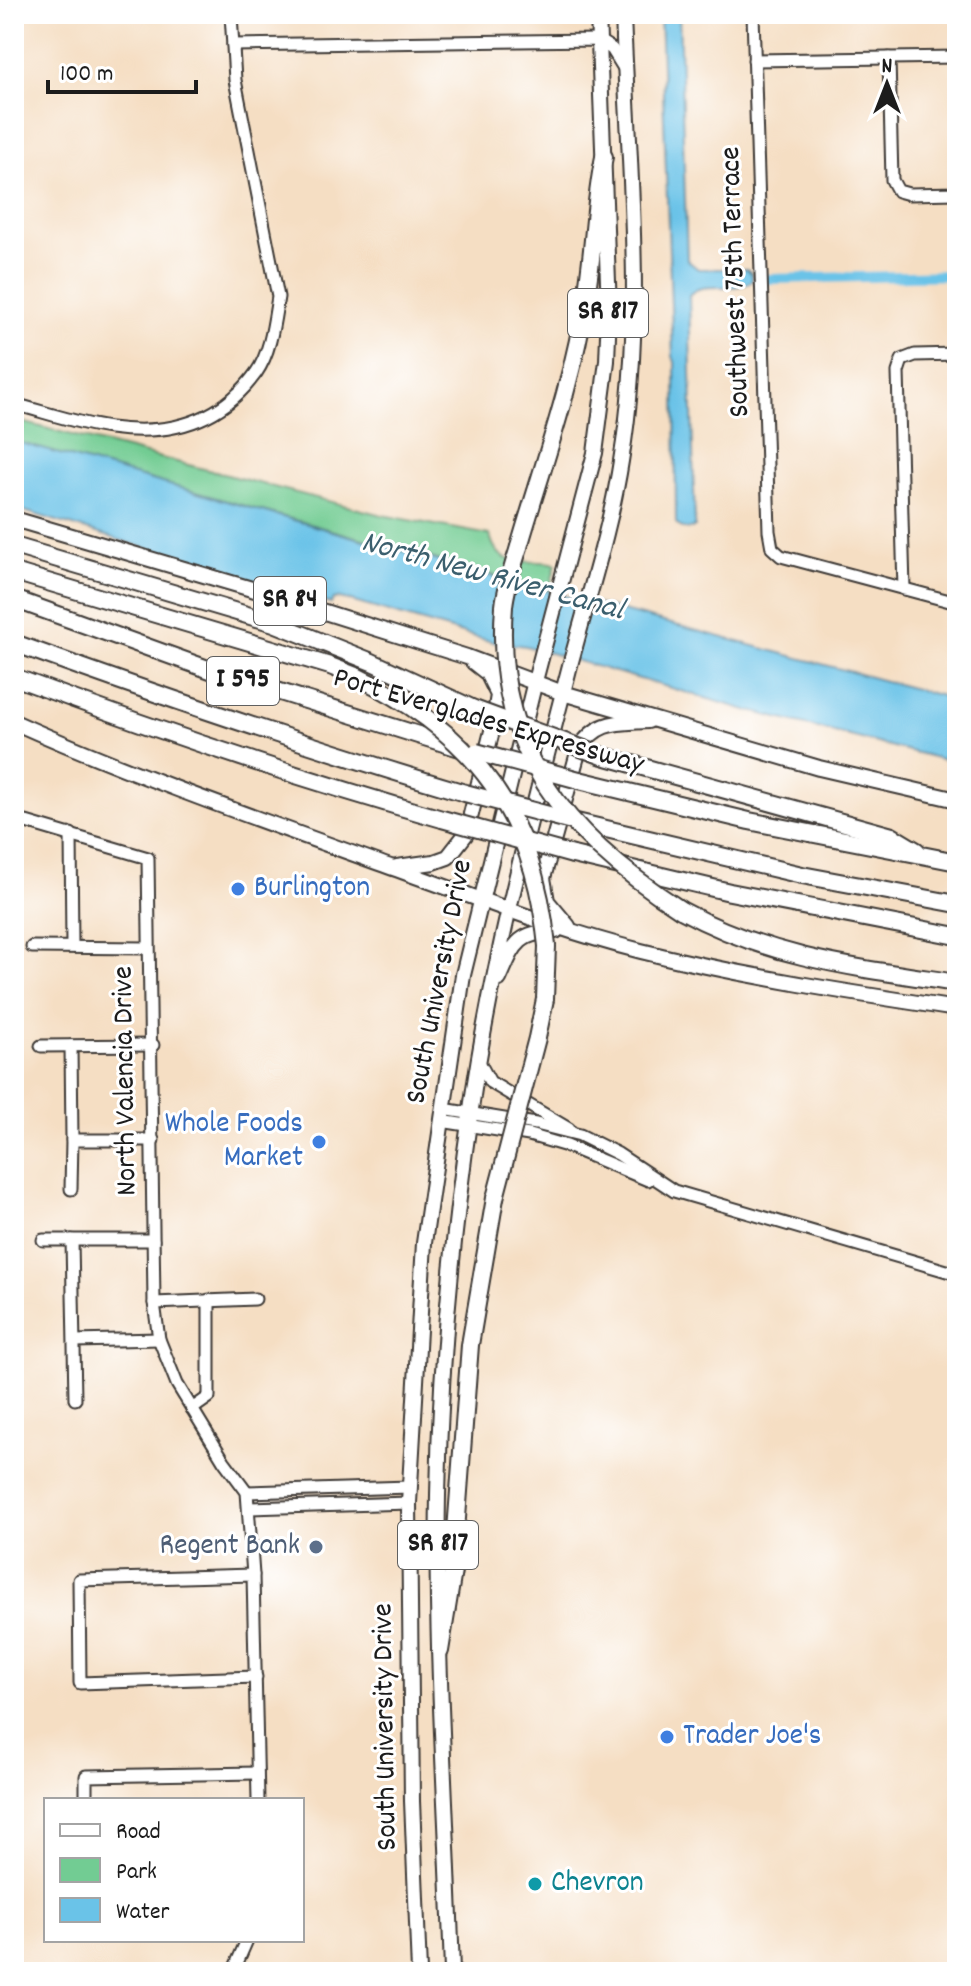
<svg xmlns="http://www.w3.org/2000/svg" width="971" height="1986" font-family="Dekko,sans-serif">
<rect width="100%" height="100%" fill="#fff"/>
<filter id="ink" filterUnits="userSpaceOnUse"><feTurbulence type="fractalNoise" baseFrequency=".0125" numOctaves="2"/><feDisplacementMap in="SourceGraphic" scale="16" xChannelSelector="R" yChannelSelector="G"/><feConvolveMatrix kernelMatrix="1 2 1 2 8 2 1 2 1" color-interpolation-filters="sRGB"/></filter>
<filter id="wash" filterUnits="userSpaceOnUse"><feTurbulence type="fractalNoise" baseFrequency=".006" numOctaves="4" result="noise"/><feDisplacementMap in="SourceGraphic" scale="32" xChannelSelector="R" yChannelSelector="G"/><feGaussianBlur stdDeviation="1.8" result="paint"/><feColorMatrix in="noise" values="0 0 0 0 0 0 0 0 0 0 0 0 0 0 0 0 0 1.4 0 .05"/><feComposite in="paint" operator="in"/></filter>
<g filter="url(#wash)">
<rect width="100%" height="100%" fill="#f5dec3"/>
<path fill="#72cc93" stroke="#477458" stroke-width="2" d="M 14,420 L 382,515 L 490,535 C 499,573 529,557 556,564 L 549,591 L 26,445 L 14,441 Z"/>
<g fill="#6ac3e8" stroke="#437082" stroke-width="2">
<path d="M 660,14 L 679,14 L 687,260 L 698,269 L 747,269 L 752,274 L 752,281 C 734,294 704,279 689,295 L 695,527 C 688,530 680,529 676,523 L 675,362 L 673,357 Z"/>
<path d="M 14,441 L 495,577 L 957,700 L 957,763 L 750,711 L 526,646 L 493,642 L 340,598 L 333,599 L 331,604 L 14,508 Z"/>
</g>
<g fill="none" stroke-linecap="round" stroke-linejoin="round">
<path stroke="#6ac3e8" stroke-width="10" d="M 768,279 L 957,275"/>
</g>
</g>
<g filter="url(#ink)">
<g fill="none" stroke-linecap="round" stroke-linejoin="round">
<g stroke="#3d3935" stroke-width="15">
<g id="minor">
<path d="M 753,14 L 769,531 L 772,548 L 781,556 L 957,603"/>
<path d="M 233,45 L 598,40 L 612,49 L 625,70"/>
<path d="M 889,58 L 892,180 L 898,191 L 909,194 L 957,193"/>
<path d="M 754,60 L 957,57"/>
<path d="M 14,404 C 45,412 78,424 110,428 C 168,436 220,423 256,373 C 271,352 274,321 278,297 L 235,80 L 231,14"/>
<path d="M 904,589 L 898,372 L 902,360 L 915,355 L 957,354"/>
<path d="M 26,822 L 148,858 L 154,1303 L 159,1339 L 177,1384 L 224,1461 L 247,1492 L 253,1575 L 258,1800"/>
<path d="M 71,834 L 72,946"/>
<path d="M 32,947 L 148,948"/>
<path d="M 41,1046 L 153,1045"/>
<path d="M 71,1046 L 72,1140 L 153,1140"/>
<path d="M 479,1062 L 490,1082 L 569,1129"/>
<path d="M 443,1109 L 536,1124 L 580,1135 L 618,1154 L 674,1191 L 957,1274"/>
<path d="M 441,1121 L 529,1135 L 567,1146 L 648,1180"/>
<path d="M 71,1189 L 72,1140"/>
<path d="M 43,1240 L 153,1240"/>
<path d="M 72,1240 L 75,1399"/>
<path d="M 154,1303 L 255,1299"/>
<path d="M 75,1341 L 159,1339"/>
<path d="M 192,1409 L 209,1397 L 209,1300"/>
<path d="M 247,1492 L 410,1487"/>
<path d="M 250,1508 L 409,1503"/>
<path d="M 253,1575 L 79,1580 L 80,1683 L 256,1677"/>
<path d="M 86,1800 L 86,1776 L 257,1773"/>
<path d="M 14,1953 L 21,1972"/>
<path d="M 233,1972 L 247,1940"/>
</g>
</g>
<g stroke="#3d3935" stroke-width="18">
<g id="major">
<path d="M 14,519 L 255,590 L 467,657 L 563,693 L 819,768 L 957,800"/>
<path d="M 14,722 C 137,777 266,822 393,868 C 475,897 557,930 641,951 C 745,977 851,993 957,1009"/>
<path d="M 397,867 L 434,862 L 448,857 L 466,834 L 493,727 L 498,695 L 487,673 L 473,662"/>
<path d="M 568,926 L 547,901 L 543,878 L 579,749 C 597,720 617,723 648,721"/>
<path d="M 499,979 C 514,946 516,932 556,931"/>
<path d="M 419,1972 L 412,1801 L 409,1503 L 424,1243 L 463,975 L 535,681 L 595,453 L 607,361 L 609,309 L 598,14"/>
<path d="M 452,1972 C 447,1813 435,1654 438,1495 C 440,1366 452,1237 471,1109 C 492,961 531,817 568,673 C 586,603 610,532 621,461 C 646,314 628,162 623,14"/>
</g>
</g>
<g stroke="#3d3935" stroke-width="20">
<g id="highway">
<path d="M 14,546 L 274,623 L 372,662 L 474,709"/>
<path d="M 519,547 C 543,465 573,382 586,297 C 594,250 594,203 604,157"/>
<path d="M 14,572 L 330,666 L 358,677"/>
<path d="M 14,599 L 216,672 L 463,749"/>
<path d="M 14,643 C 163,697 313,748 465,793"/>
<path d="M 14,677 C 155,730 298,778 442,819"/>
<path d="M 603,756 L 892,836 L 917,851"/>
<path d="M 579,780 L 749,821 L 957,862"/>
<path d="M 568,820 L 802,875 L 957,904"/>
<path d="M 573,855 L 730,892 L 957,936"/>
<path d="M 681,910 C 771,959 858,968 957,983"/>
<path d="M 545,999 L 547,946"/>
<path d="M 440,1651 L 453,1571 L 470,1345 L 495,1198"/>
</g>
</g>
<use href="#minor" stroke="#fff" stroke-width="11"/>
<use href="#major" stroke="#fff" stroke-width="14"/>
<use href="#highway" stroke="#fff" stroke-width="16"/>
<g stroke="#3d3935" stroke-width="20" stroke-linecap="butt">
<g id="highway-bridge">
<path d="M 519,547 C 513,566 506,587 504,606 C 493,751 566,836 681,910"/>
<path d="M 358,677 C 476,734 534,815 547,946"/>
<path d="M 474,709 L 603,756"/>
<path d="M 476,752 L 579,780"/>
<path d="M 465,793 L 568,820"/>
<path d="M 442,819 L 573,855"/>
<path d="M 495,1198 L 537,1038 L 545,999"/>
</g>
</g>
<use href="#highway-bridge" stroke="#fff" stroke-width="16"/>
</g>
</g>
<g fill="#3f7fe0" stroke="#fff" stroke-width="3">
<circle cx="238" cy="889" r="8"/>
<circle cx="319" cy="1142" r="8"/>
<circle cx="667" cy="1737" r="8"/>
</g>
<circle fill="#5c6f8a" stroke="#fff" stroke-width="3" cx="316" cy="1547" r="8"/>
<circle fill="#0f9aa8" stroke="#fff" stroke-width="3" cx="535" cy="1884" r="8"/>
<g text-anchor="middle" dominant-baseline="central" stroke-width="6" stroke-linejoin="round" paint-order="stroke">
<g fill="#fff" stroke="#606060" stroke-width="2">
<rect x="568" y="289" width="80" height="48" rx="6"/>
<rect x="254" y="577" width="72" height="48" rx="6"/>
<rect x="207" y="657" width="72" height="48" rx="6"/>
<rect x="398" y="1521" width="80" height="48" rx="6"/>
</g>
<g font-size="28" font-weight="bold" fill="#1c1c1c">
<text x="608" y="313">SR 817</text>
<text x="290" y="601">SR 84</text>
<text x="243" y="681">I 595</text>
<text x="438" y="1545">SR 817</text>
</g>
<g font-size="30" fill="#1c1c1c" stroke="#fff">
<text transform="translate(737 282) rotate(-92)">Southwest 75th Terrace</text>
<text transform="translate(488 723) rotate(16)">Port Everglades Expressway</text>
<text transform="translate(441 982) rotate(-79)">South University Drive</text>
<text transform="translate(127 1081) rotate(-91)">North Valencia Drive</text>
<text transform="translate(387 1727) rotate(-91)">South University Drive</text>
</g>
<g font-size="30" fill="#366cbe" stroke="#fff" text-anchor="start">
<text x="254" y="889">Burlington</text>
<text x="303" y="1125" text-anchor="end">Whole Foods<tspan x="303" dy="34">Market</tspan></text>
<text x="683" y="1737">Trader Joe's</text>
</g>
<g font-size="30" fill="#4e5e75" stroke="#fff" text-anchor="end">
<text x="300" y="1547">Regent Bank</text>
</g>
<g font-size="30" fill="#0d838f" stroke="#fff" text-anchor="start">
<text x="551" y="1884">Chevron</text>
</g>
<g font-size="32" font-style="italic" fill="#3b5f6e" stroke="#fff">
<text transform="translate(492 578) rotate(15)">North New River Canal</text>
</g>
</g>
<rect width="971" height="1986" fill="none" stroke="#fff" stroke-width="48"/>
<rect x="44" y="1798" width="260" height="144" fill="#ffffff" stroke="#a4a4a4" stroke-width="2"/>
<rect x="60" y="1824" width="40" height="12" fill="#ffffff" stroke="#a4a4a4" stroke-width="2"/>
<text x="116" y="1838" font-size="24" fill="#1c1c1c">Road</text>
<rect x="60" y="1858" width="40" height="24" fill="#72cc93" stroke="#a4a4a4" stroke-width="2"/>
<text x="116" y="1878" font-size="24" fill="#1c1c1c">Park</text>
<rect x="60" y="1898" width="40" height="24" fill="#6ac3e8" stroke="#a4a4a4" stroke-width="2"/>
<text x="116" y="1918" font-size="24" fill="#1c1c1c">Water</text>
<g transform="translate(887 84)" stroke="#ffffff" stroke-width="6" paint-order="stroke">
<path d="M0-6L14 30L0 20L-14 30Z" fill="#1c1c1c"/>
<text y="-12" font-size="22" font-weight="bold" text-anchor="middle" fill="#1c1c1c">N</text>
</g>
<path d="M48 80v12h148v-12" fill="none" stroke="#1c1c1c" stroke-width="4"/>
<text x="60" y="80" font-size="24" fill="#1c1c1c" stroke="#ffffff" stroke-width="6" paint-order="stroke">100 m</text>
</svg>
